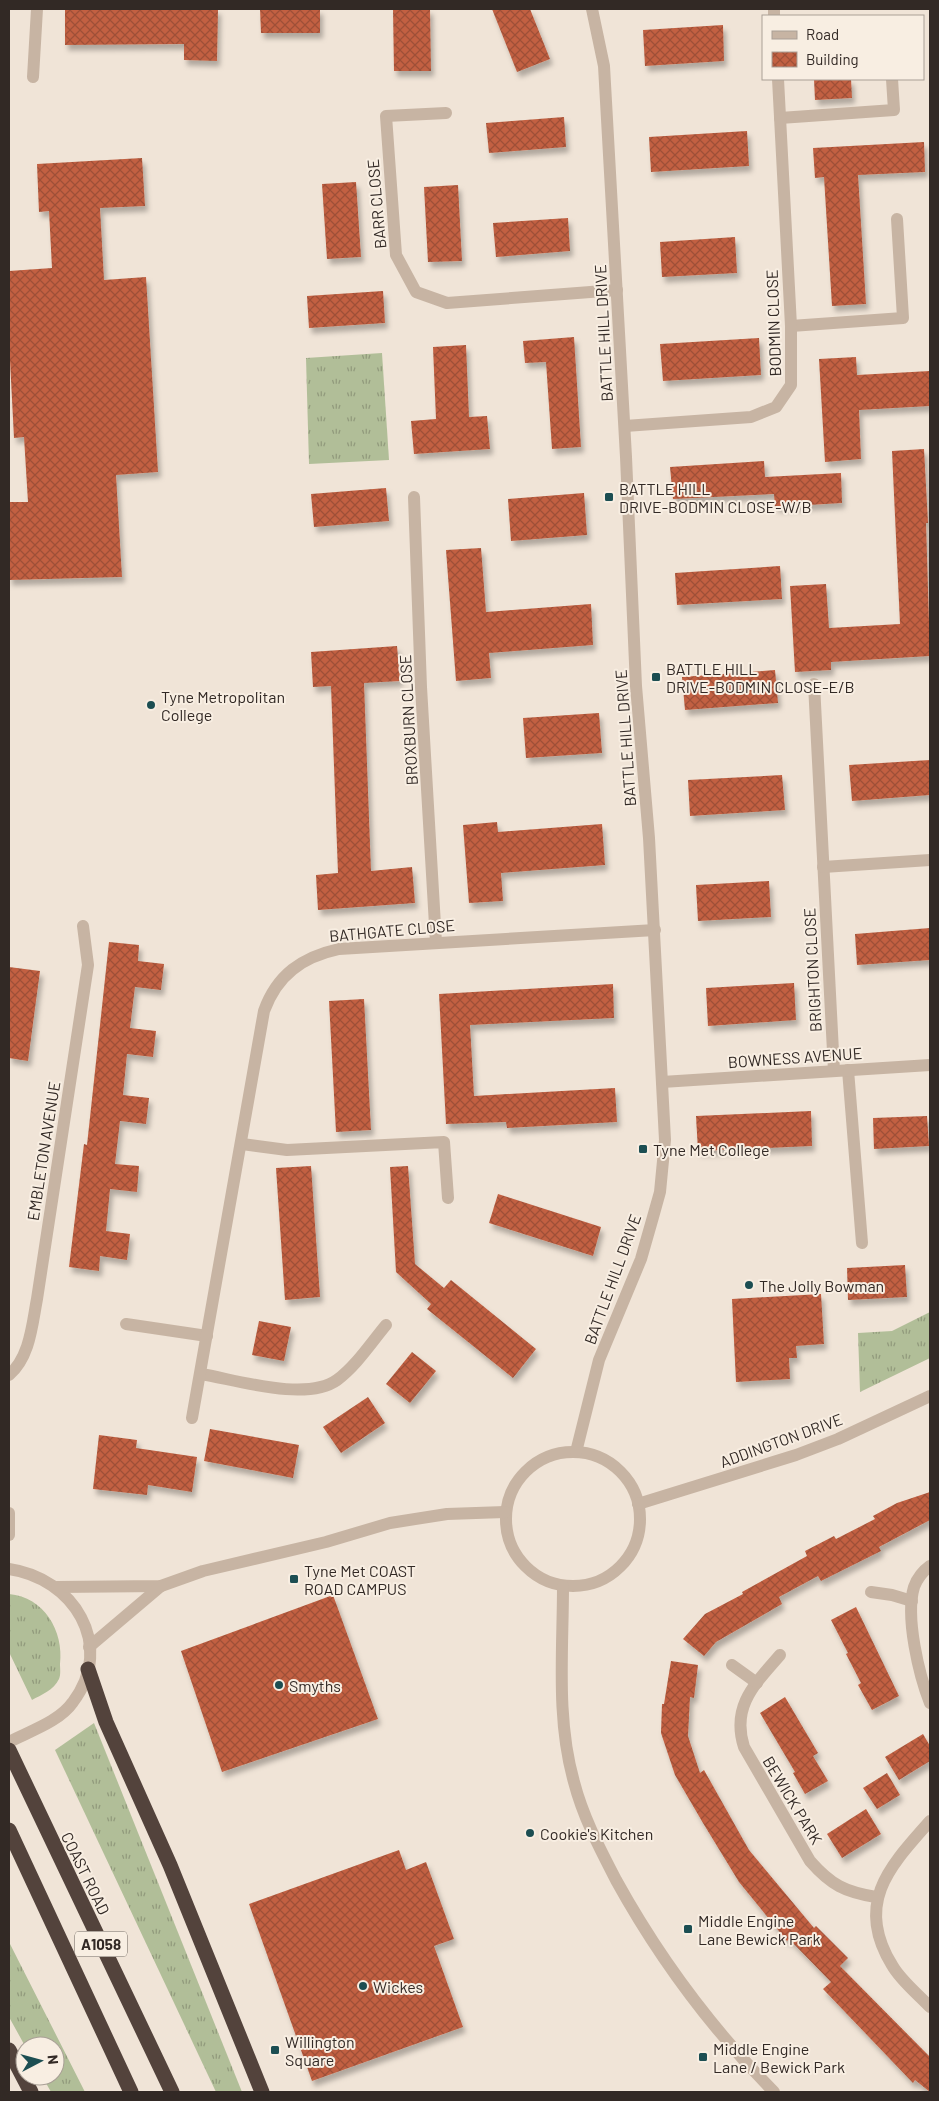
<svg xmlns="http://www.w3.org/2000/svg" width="939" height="2101" font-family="Barlow,sans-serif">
<defs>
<pattern id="grass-tufts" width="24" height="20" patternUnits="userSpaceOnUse" patternTransform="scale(1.25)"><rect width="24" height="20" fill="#b1be98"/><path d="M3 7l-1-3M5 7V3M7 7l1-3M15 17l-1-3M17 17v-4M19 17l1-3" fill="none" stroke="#919a7c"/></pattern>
<pattern id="building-cross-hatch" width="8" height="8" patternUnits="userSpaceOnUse" patternTransform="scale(1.25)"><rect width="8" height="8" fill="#c26142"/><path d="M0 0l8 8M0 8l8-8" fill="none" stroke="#9e5037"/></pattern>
<filter id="shadow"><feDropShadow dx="3" dy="5.5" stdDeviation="2.5" flood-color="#0004"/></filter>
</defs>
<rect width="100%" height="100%" fill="#f0e4d7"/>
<g fill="url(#grass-tufts)">
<path d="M 382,353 L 389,460 L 309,464 L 306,358 Z"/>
<path d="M 930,1312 L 930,1358 L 860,1392 L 858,1333 L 892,1331 Z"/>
<path d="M 9,1594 C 44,1597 64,1631 60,1664 C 60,1668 61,1675 59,1679 C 54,1690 41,1695 32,1700 L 9,1652 Z"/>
<path d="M 94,1723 L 242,2092 L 216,2092 L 55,1750 Z"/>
<path d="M 9,1942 L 85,2092 L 51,2092 L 42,2076 L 55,2076 L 55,2046 L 25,2046 L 9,2017 Z"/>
</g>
<g fill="url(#building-cross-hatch)" filter="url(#shadow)">
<path d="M 65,9 L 218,9 L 217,61 L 184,60 L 184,44 L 65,45 Z"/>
<path d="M 260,9 L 320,9 L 320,33 L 261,33 Z"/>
<path d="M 393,9 L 430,9 L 431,71 L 394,71 Z"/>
<path d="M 492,9 L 530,9 L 550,59 L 517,72 Z"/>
<path d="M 723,25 L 724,61 L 645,66 L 643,30 Z"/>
<path d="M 814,79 L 851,79 L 852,98 L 815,100 Z"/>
<path d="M 564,117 L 566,147 L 489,153 L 486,123 Z"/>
<path d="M 747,131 L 749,166 L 651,172 L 649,137 Z"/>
<path d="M 924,142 L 925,172 L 858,175 L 866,304 L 832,306 L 824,177 L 815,178 L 813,148 Z"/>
<path d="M 142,158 L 145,206 L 100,208 L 104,280 L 146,277 L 158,472 L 116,475 L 122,577 L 9,580 L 9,502 L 28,502 L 24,437 L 14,438 L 9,341 L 9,271 L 52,268 L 49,211 L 39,212 L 37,164 Z"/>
<path d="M 356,182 L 361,257 L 327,259 L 322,184 Z"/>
<path d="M 458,185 L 462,261 L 428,262 L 424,187 Z"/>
<path d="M 568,218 L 570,251 L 496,257 L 493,223 Z"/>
<path d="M 735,237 L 737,273 L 662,277 L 660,242 Z"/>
<path d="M 383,291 L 385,323 L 309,328 L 307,296 Z"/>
<path d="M 574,337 L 581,447 L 552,449 L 546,362 L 525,363 L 523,341 Z"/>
<path d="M 759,338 L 761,375 L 663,381 L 660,344 Z"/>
<path d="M 466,345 L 469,417 L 487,416 L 490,449 L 414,454 L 411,421 L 436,419 L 433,347 Z"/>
<path d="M 856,357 L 857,375 L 930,371 L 930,406 L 859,410 L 861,459 L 825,462 L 819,359 Z"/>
<path d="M 924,449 L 928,523 L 926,523 L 930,656 L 831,662 L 831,670 L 795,672 L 790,586 L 826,584 L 829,628 L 900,624 L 892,451 Z"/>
<path d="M 764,461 L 765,477 L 841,473 L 842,503 L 775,507 L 774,494 L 673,499 L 670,467 Z"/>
<path d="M 386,488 L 389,521 L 314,527 L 311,494 Z"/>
<path d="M 584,493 L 587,535 L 511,541 L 508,499 Z"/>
<path d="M 481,548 L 486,612 L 591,604 L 593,645 L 489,653 L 491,678 L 456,681 L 446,550 Z"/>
<path d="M 780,566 L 782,599 L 677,605 L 675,573 Z"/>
<path d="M 397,646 L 400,681 L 364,683 L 371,871 L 412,867 L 415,903 L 318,910 L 316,875 L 338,873 L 331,686 L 313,687 L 311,652 Z"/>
<path d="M 775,670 L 778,703 L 685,710 L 682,677 Z"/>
<path d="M 599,713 L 602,753 L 526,758 L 523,718 Z"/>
<path d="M 930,760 L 930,795 L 852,801 L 849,765 Z"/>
<path d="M 782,775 L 785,810 L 690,816 L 688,780 Z"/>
<path d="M 497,822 L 498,832 L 602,824 L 605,865 L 501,873 L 503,901 L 469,903 L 463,825 Z"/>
<path d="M 769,881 L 771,917 L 698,921 L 696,885 Z"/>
<path d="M 930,928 L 930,960 L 857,965 L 855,934 Z"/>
<path d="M 109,942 L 139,945 L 138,961 L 164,964 L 161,990 L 135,987 L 130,1028 L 156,1031 L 153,1057 L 127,1054 L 123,1095 L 149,1098 L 146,1124 L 120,1121 L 115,1164 L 139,1166 L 137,1192 L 110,1189 L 106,1231 L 130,1234 L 127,1260 L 100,1256 L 99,1271 L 69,1267 L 84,1144 L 87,1145 Z"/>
<path d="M 9,967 L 40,971 L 28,1061 L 9,1058 Z"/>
<path d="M 794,983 L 796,1020 L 708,1026 L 706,988 Z"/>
<path d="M 613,984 L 614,1018 L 470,1025 L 474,1096 L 615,1088 L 617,1122 L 507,1128 L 506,1122 L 446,1124 L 439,994 Z"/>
<path d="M 364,999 L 371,1130 L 336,1132 L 329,1001 Z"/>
<path d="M 811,1111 L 812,1146 L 698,1151 L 696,1116 Z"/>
<path d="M 927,1116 L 929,1146 L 874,1149 L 873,1118 Z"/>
<path d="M 311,1166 L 320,1297 L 285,1300 L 276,1168 Z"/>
<path d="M 408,1166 L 415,1264 L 444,1288 L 451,1280 L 536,1349 L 513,1378 L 427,1309 L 431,1304 L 396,1272 L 390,1167 Z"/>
<path d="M 498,1194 L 601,1227 L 593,1256 L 489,1223 Z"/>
<path d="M 905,1265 L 907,1297 L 848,1300 L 847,1268 Z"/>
<path d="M 821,1294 L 824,1344 L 796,1346 L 797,1358 L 789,1358 L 790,1379 L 736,1382 L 732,1299 Z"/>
<path d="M 259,1321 L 291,1327 L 284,1361 L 252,1355 Z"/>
<path d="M 412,1352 L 436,1371 L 410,1403 L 386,1384 Z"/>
<path d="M 368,1397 L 385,1423 L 341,1453 L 323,1427 Z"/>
<path d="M 210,1429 L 299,1445 L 293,1478 L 204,1461 Z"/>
<path d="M 99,1435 L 137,1440 L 136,1448 L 197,1457 L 192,1492 L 148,1485 L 147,1495 L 93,1489 Z"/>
<path d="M 930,1492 L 930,1520 L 879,1547 L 881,1551 L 821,1581 L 818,1576 L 779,1597 L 782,1604 L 716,1642 L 704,1656 L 683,1639 L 705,1614 L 743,1594 L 742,1592 L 807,1556 L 805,1551 L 834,1536 L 836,1539 L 875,1519 L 873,1516 L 897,1503 Z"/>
<path d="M 333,1595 L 378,1719 L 222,1772 L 181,1651 Z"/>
<path d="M 856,1607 L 899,1696 L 872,1710 L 858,1685 L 861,1683 L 846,1654 L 848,1653 L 831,1620 Z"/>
<path d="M 671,1661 L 698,1665 L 694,1698 L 690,1697 L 688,1736 L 700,1773 L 704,1770 L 749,1850 L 814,1928 L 816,1926 L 848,1958 L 840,1966 L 930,2057 L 930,2092 L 915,2080 L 913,2083 L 823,1989 L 831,1982 L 789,1939 L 787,1941 L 739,1882 L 703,1823 L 675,1775 L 661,1733 L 662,1704 L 664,1704 Z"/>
<path d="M 785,1697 L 818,1753 L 813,1756 L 828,1781 L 805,1794 L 793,1773 L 795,1772 L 760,1713 Z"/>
<path d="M 923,1734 L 930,1746 L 930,1761 L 899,1780 L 885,1757 Z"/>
<path d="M 887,1773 L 900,1795 L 877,1809 L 863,1788 Z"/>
<path d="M 866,1809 L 881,1834 L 842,1858 L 827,1834 Z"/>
<path d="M 399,1850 L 406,1870 L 426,1862 L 454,1939 L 434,1946 L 463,2027 L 312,2081 L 249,1904 Z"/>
</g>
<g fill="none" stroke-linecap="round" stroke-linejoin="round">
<g stroke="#c7b4a3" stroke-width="12">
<path d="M 774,9 L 774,16"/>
<path d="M 33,77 L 37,9"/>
<path d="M 446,113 L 386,116 L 396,255 L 416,292 L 447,303 L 617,290"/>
<path d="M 780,118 L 894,110 L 892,79"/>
<path d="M 791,326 L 903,318 L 897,219"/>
<path d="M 625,426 L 751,417 L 776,407 L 791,385 L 791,326 L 778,79"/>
<path d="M 414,497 L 421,687 L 436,942"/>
<path d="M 814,684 L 834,1071"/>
<path d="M 823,867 L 930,860"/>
<path d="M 848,1070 L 862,1243"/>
<path d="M 662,1082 L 930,1065"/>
<path d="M 242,1144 L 287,1150 L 444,1142 L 448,1198"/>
<path d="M 126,1324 L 207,1336"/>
<path d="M 201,1374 C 237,1380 306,1402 337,1380 C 356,1366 371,1343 386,1325"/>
<path d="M 9,1375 C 30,1357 32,1325 37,1299 L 88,965 L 83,926"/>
<path d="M 192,1418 L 264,1011 C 277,975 302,957 339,949 L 655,930"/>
<circle cx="573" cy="1519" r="67"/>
<path d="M 576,1452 L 599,1360 L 641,1259 L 653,1217 L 660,1192 L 665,1140 L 649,838 L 636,686 L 626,457 L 604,66 L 592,9"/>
<path d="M 638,1504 L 796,1455 L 838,1439 L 930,1396"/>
<path d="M 9,1513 L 9,1535"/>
<path d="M 930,1566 C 923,1571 917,1579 914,1587 C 905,1617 919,1675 930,1703"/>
<path d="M 9,1569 C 73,1578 116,1645 73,1702 C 59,1722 30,1731 9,1742"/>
<path d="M 563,1586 C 563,1651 556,1719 574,1782 C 583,1817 600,1849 616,1880 C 659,1958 712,2029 774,2092"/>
<path d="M 57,1587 L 161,1586 L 203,1571 L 326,1542 L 390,1523 L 447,1514 L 505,1512"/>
<path d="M 871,1592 L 892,1595 L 912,1601"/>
<path d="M 89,1647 L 161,1586"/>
<path d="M 780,1655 C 755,1684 731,1706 744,1747 L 810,1861 C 831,1885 845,1892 876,1897"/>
<path d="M 732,1665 L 757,1683"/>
<path d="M 930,1821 C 890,1866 854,1903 892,1965 C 901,1981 918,1994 930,2007"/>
</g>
<g stroke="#53433c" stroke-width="15">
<path d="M 88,1669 L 106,1722 L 170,1865 L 262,2092"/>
<path d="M 9,1750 L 172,2092"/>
<path d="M 9,1830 L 131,2092"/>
<path d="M 9,2050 L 31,2092"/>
</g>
</g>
<g fill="#1c4e52" stroke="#f8eee2" stroke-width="2">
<rect x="604" y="492" width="10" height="10" rx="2.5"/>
<rect x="651" y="672" width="10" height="10" rx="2.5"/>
<circle cx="151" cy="705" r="5"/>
<rect x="638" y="1144" width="10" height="10" rx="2.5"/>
<circle cx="749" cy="1285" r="5"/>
<rect x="289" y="1574" width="10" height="10" rx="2.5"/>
<circle cx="279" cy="1685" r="5"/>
<circle cx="530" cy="1833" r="5"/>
<rect x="683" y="1924" width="10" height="10" rx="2.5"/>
<circle cx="363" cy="1986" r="5"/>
<rect x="270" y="2045" width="10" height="10" rx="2.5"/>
<rect x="698" y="2052" width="10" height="10" rx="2.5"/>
</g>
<g text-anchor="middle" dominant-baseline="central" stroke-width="4" stroke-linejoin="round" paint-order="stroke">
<rect fill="#f8eee2" stroke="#6d645e" stroke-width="1" x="75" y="1931.5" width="52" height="25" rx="4"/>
<g font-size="15" font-weight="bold" fill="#322925">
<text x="101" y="1944">A1058</text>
</g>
<g font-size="16" fill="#322925" stroke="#f8eee2">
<text transform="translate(376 204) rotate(-95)">BARR CLOSE</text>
<text transform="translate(773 323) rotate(-92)">BODMIN CLOSE</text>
<text transform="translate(603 333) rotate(-93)">BATTLE HILL DRIVE</text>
<text transform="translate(408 720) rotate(-93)">BROXBURN CLOSE</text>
<text transform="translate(625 738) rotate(-94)">BATTLE HILL DRIVE</text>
<text transform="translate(392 930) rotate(-5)">BATHGATE CLOSE</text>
<text transform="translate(812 970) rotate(-93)">BRIGHTON CLOSE</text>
<text transform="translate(795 1057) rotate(-4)">BOWNESS AVENUE</text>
<text transform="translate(43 1151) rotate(-81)">EMBLETON AVENUE</text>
<text transform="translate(612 1279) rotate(-70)">BATTLE HILL DRIVE</text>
<text transform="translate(781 1440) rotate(-20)">ADDINGTON DRIVE</text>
<text transform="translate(793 1800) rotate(59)">BEWICK PARK</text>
<text transform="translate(86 1873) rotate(64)">COAST ROAD</text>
</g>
<g font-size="16" fill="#322925" stroke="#f8eee2" text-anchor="start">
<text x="619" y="488">BATTLE HILL<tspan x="619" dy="18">DRIVE-BODMIN CLOSE-W/B</tspan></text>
<text x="666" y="668">BATTLE HILL<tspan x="666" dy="18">DRIVE-BODMIN CLOSE-E/B</tspan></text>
<text x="161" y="696">Tyne Metropolitan<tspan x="161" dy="18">College</tspan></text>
<text x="653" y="1149">Tyne Met College</text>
<text x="759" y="1285">The Jolly Bowman</text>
<text x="304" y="1570">Tyne Met COAST<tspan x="304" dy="18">ROAD CAMPUS</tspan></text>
<text x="289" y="1685">Smyths</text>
<text x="540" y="1833">Cookie's Kitchen</text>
<text x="698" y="1920">Middle Engine<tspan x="698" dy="18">Lane Bewick Park</tspan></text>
<text x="373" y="1986">Wickes</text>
<text x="285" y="2041">Willington<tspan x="285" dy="18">Square</tspan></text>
<text x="713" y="2048">Middle Engine<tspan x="713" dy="18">Lane / Bewick Park</tspan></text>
</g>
</g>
<rect width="939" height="2101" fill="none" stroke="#322925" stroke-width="20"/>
<rect x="762" y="15" width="162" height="65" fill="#f8eee2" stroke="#a99f96"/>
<rect x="772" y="31" width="25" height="8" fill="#c7b4a3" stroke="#a99f96"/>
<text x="806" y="40" font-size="15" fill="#322925">Road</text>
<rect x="772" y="52" width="25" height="15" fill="url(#building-cross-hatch)" stroke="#a99f96"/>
<text x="806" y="65" font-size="15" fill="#322925">Building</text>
<g transform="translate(40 2061) rotate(84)"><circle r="24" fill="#f8eee2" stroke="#a99f96"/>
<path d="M0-4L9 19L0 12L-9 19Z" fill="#1c4e52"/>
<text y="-8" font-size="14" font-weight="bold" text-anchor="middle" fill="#322925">N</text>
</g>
</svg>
